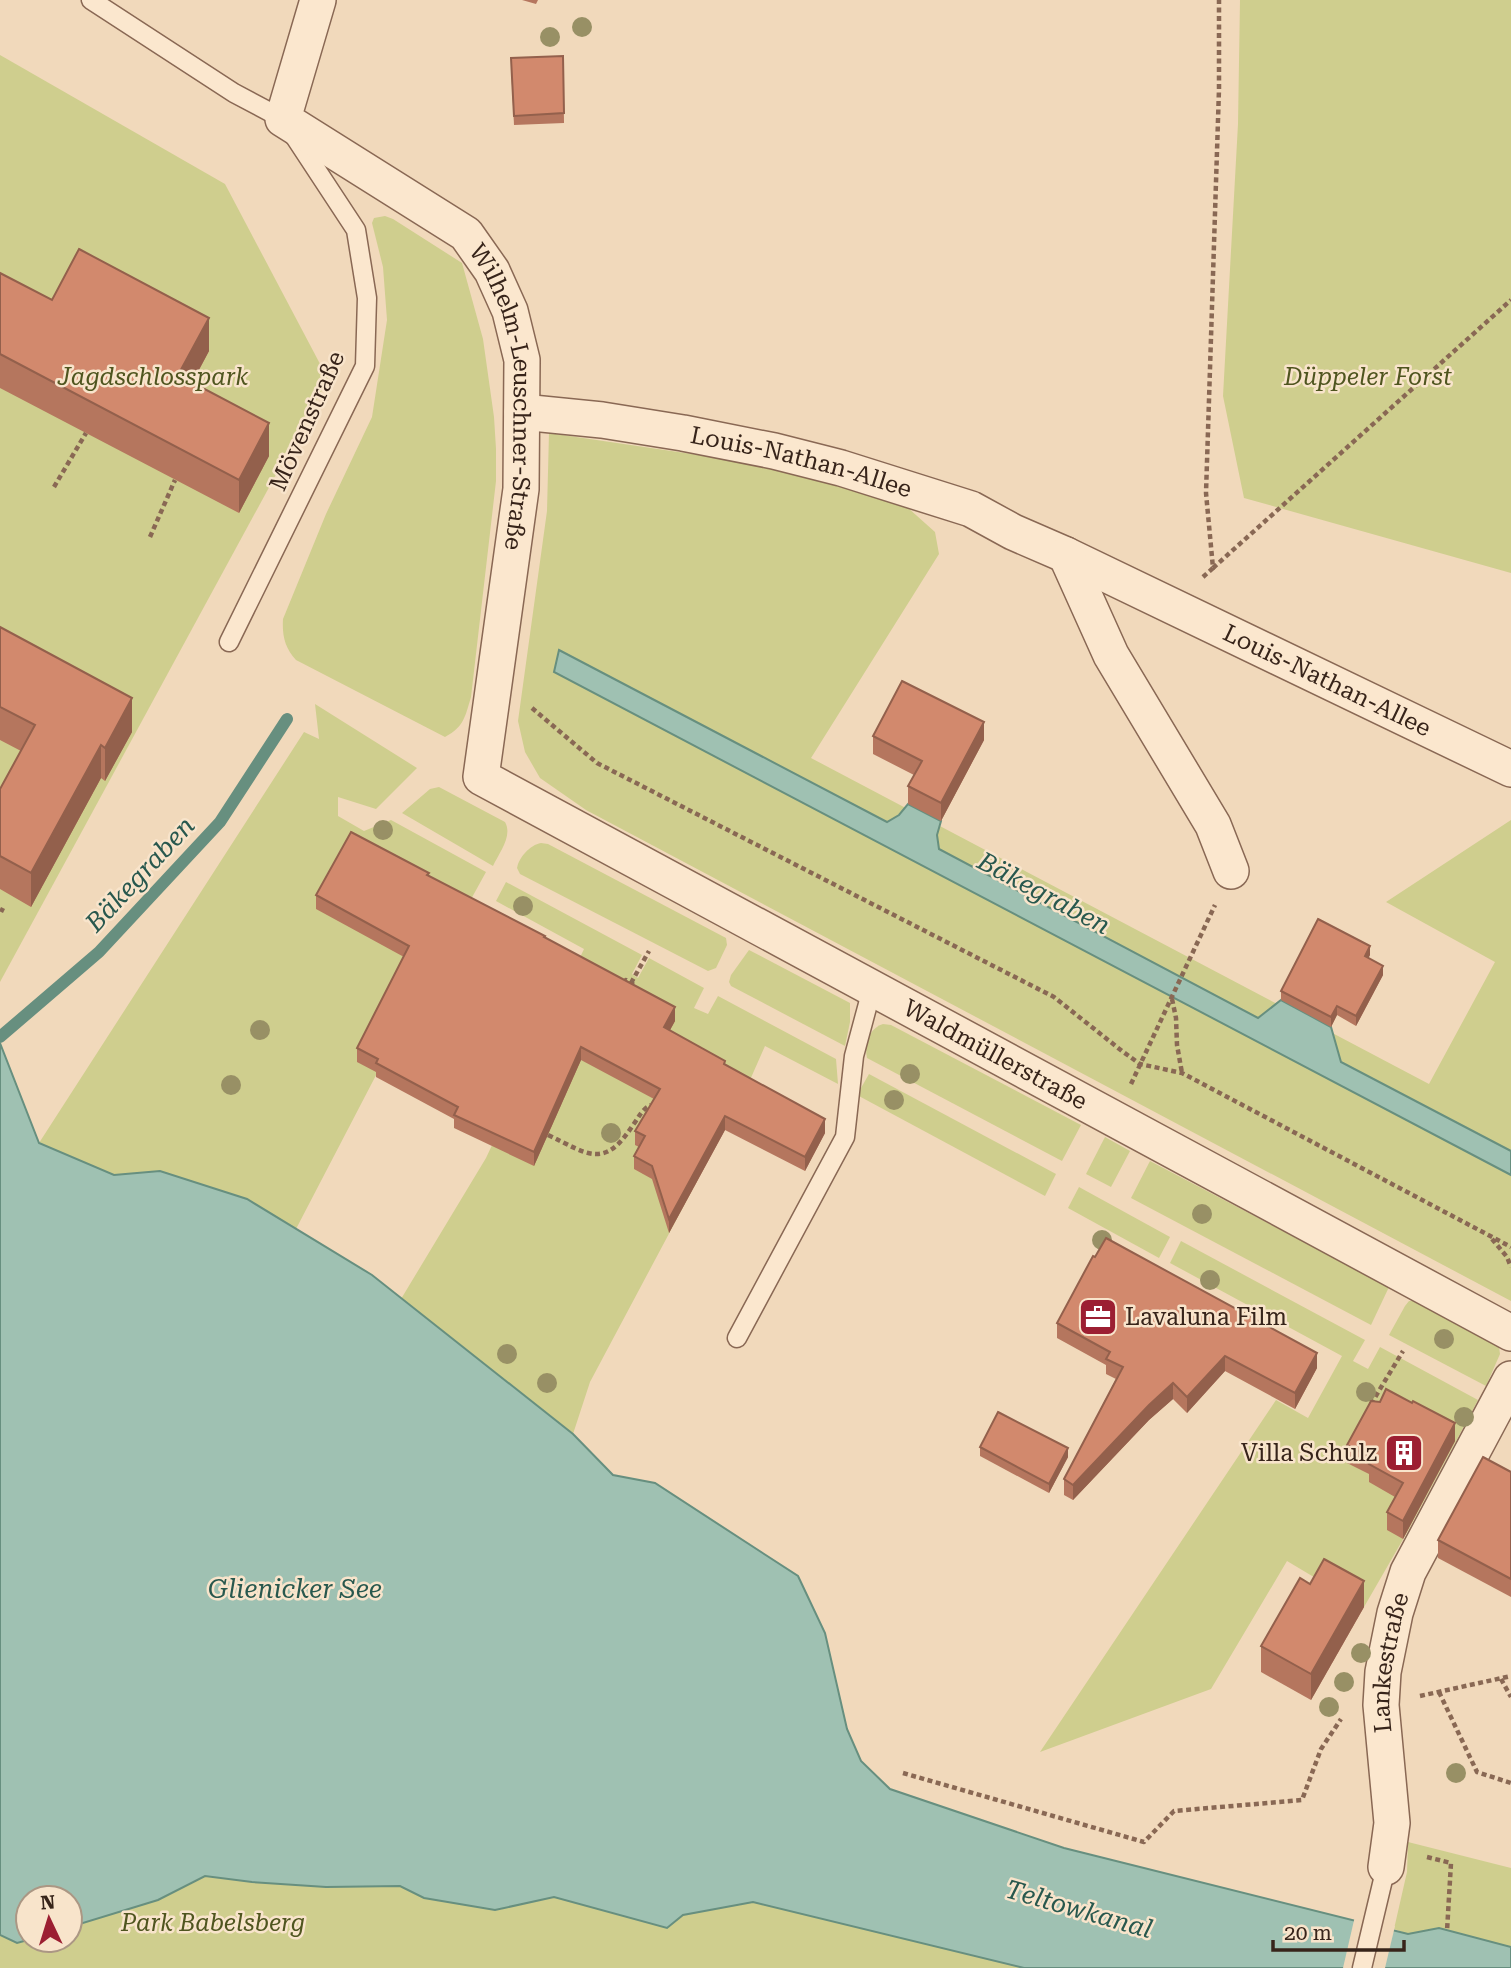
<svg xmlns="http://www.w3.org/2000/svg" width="1511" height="1968" font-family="'Roboto Serif',serif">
<rect width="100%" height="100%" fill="#f1d9bb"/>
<g fill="#cfce8e">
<path d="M 1240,0 L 1511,0 L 1511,573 L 1244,498 L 1223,396 L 1238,124 Z"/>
<path d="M 0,55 L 225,184 L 328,379 L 0,982 Z"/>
<path d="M 385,216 L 393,219 L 462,263 L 483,339 L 494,417 L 496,449 L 496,481 L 471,697 C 465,717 464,727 445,737 L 296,660 C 285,648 282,636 283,619 L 326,514 L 372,417 L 387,320 L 383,267 L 372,223 L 374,218 Z"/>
<path d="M 549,433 L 746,462 L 814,476 L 907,507 L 935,532 L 939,554 L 811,758 L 1429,1084 L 1495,962 L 1386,902 L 1511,820 L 1511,1301 L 586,810 L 540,778 L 525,752 L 518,721 L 547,511 Z"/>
<path d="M 315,704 L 417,768 L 376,809 L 338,797 L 338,816 L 364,831 L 391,820 L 486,872 L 411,1008 L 296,1229 L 247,1199 L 160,1171 L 114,1175 L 39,1143 L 304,732 L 319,739 Z"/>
<path d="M 439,787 L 505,822 C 513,836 499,853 493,866 L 402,813 L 430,789 Z"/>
<path d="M 541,843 L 548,844 L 726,938 L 727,945 L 716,968 L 708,971 L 520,874 L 517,868 C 519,857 530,845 541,843 Z"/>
<path d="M 506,882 L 642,955 L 632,974 L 638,978 L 649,958 L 704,988 L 694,1008 L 708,1014 L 718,996 L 836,1059 L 838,1084 L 765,1046 L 746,1089 L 590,1382 L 573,1434 L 401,1299 L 486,1158 L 584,949 L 496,901 Z"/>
<path d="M 749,950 L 850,1003 L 850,1022 L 845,1046 L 731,986 L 729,982 L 731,975 Z"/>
<path d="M 883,1024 L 891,1025 L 1081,1125 L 1062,1161 L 867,1058 C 864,1045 869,1028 883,1024 Z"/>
<path d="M 869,1074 L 1056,1174 L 1045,1196 L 857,1095 Z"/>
<path d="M 1105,1137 L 1130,1151 L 1111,1187 L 1086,1174 Z"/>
<path d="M 1150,1161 L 1389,1287 L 1371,1325 L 1131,1198 Z"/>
<path d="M 1079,1187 L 1170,1237 L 1159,1258 L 1068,1208 Z"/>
<path d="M 1181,1241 L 1365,1340 L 1353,1361 L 1368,1369 L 1380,1347 L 1478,1400 L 1409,1529 L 1364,1607 L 1287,1561 L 1211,1689 L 1040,1752 L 1276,1400 L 1308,1418 L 1342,1356 L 1170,1263 Z"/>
<path d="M 1409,1301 L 1415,1301 L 1499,1347 L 1500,1354 L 1486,1386 L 1389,1335 L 1405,1306 Z"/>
<path d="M 1408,1842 L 1511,1868 L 1511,1947 L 1439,1928 L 1408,1934 L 1394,1929 L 1407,1872 Z"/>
<path d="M 205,1876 L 252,1882 L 326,1887 L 400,1886 L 424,1898 L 495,1910 L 554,1897 L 667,1928 L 683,1915 L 753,1902 L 1024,1968 L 0,1968 L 0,1935 L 17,1943 L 28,1940 L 70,1940 L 70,1927 L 158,1900 Z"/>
</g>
<g fill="#9fc1b2" stroke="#678f7f" stroke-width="2">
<path d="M 559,650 L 887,822 L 899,815 L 908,804 L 941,821 L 937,835 L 939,849 L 1258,1018 L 1281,1000 L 1331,1027 L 1341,1062 L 1511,1151 L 1511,1175 L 554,672 Z"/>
<path d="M 0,1043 L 39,1143 L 114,1175 L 160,1171 L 247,1199 L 372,1275 L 573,1434 L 613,1475 L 655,1483 L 798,1576 L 825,1633 L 847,1729 L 861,1761 L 890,1789 L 1064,1848 L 1408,1934 L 1439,1928 L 1511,1947 L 1511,1968 L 1024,1968 L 753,1902 L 683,1915 L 667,1928 L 554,1897 L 495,1910 L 424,1898 L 400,1886 L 326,1887 L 252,1882 L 205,1876 L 158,1900 L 70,1927 L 70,1898 L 28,1898 L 28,1940 L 17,1943 L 0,1935 Z"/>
</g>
<path fill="#f1d9bb" d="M 1355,1916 L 1395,1926 L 1385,1968 L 1343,1968 Z"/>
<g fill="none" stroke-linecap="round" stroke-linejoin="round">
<path stroke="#678f7f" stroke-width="12" d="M 0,1037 L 99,952 L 220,822 L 287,719"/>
<g stroke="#896854" stroke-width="21">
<g id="lane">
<path d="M 91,0 L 234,93 L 283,119 L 356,230 L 367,298 L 365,366 L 229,642"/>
<path d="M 737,1338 L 845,1137 L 854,1056 L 872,989"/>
<path d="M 1362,1968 L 1386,1867"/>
</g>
</g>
<g stroke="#896854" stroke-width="38">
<g id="street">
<path id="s1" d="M 318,0 L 283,119 L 466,234 L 492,271 L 510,311 L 522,360 L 521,489 L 481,777 L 1511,1333"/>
<path id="s2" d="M 522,412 L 602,420 L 683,433 L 774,451 L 841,468 L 971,509 L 1013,532 L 1066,555 L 1511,769"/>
<path d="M 1066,555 L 1111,655 L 1213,825 L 1231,871"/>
<path id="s3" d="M 1386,1867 L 1392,1823 L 1381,1705 L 1383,1672 L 1395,1613 L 1408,1572 L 1511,1379"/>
</g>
</g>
<g stroke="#896854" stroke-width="4.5" stroke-dasharray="5 3.5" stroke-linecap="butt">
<path d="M 54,487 L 86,433"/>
<path d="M 150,537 L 175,480"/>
<path d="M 1213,568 L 1511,300"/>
<path d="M 1203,577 L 1213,568 L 1206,493 L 1219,89 L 1219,0"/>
<path d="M 532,708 L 597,763 L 1054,997 L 1122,1051 L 1140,1064 L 1182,1073 L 1511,1247"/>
<path d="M 0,909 L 4,911"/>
<path d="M 631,983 L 649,951"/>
<path d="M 624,984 L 626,980 L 636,986 L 633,992"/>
<path d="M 1172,999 L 1176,1018 L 1177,1045 L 1182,1073"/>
<path d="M 1131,1084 L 1215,905"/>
<path d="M 548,1135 C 588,1154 604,1170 633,1125 C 639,1117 642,1109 651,1105"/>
<path d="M 1492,1239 L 1507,1257 L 1511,1267"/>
<path d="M 1371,1404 L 1403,1351"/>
<path d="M 1501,1679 L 1511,1697"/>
<path d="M 1439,1692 L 1477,1772 L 1511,1783"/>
<path d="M 1420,1696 L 1511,1676"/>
<path d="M 903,1773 L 1144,1842 L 1174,1811 L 1302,1800 L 1321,1749 L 1341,1719"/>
<path d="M 1427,1857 L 1451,1863 L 1447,1931"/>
</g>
<use href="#lane" stroke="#fbe7ce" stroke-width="18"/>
<use href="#street" stroke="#fbe7ce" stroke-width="35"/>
</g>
<g fill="#989065">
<circle cx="582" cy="27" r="10"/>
<circle cx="550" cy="37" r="10"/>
<circle cx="383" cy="830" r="10"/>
<circle cx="523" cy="906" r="10"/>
<circle cx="260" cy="1030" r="10"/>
<circle cx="910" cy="1074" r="10"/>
<circle cx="231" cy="1085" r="10"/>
<circle cx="894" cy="1100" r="10"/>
<circle cx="611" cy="1133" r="10"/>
<circle cx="1202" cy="1214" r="10"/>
<circle cx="1102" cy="1240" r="10"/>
<circle cx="1210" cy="1280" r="10"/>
<circle cx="1444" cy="1339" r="10"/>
<circle cx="507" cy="1354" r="10"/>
<circle cx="547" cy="1383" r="10"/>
<circle cx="1366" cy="1392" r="10"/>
<circle cx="1464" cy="1417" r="10"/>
<circle cx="1361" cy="1653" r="10"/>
<circle cx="1344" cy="1682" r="10"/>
<circle cx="1329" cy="1707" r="10"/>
<circle cx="1456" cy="1773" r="10"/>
</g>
<g fill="#b5765e">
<path d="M 522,0 L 538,0 L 536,4 Z"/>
<path d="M 563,56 L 564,123 L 514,125 L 511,67 Z"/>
<path d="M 0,273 L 52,300 L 209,351 L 192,383 L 269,456 L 239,513 L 0,388 Z"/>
<path d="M 0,627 L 132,732 L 105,781 L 101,778 L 31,907 L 0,889 L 0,789 L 21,751 L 0,740 Z"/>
<path d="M 873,736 L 984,740 L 941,821 L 908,804 L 908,786 L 914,775 L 873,754 Z"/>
<path d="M 429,876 L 545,938 L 675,1021 L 670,1030 L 725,1064 L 825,1133 L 805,1171 L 725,1130 L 669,1233 L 652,1179 L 634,1169 L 634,1156 L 639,1147 L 635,1145 L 635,1131 L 654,1099 L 581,1060 L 534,1166 L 454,1128 L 454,1119 L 376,1077 L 376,1072 L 357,1062 L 357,1048 L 404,957 L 316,909 L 316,895 Z"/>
<path d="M 1370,955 L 1368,958 L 1383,975 L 1356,1026 L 1337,1015 L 1331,1027 L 1281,1000 L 1281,991 Z"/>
<path d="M 1057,1323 L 1317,1368 L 1295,1409 L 1225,1371 L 1187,1413 L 1173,1399 L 1149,1420 L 1073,1500 L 1064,1495 L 1064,1479 L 1116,1379 L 1106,1374 L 1106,1365 L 1057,1338 Z"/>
<path d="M 1455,1441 L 1403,1539 L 1387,1530 L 1387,1512 L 1395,1497 L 1369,1482 L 1369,1474 L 1347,1463 L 1347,1445 Z"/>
<path d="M 980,1447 L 1068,1457 L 1049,1493 L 980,1456 Z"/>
<path d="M 1511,1472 L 1511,1597 L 1438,1558 L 1438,1540 Z"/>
<path d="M 1310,1584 L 1364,1607 L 1311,1700 L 1261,1672 L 1261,1646 Z"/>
</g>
<g fill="#93604c">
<path d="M 209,318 L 209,351 L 178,409 L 178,375 Z"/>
<path d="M 269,423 L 269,456 L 239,513 L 239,480 Z"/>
<path d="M 132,698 L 132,732 L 105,781 L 105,748 Z"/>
<path d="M 984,722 L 984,740 L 941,821 L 941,803 Z"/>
<path d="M 101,745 L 101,778 L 31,907 L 31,873 Z"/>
<path d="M 1370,946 L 1370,955 L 1365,965 L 1365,956 Z"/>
<path d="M 1383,966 L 1383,975 L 1356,1026 L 1356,1016 Z"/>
<path d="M 1337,1006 L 1337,1015 L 1331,1027 L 1331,1017 Z"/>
<path d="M 675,1007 L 675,1021 L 664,1041 L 664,1027 Z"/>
<path d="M 581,1047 L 581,1060 L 534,1166 L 534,1152 Z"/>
<path d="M 725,1116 L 725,1130 L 669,1233 L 669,1219 Z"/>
<path d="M 825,1119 L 825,1133 L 805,1171 L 805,1157 Z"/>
<path d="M 1317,1353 L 1317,1368 L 1295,1409 L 1295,1393 Z"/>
<path d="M 1225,1356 L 1225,1371 L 1187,1413 L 1187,1397 Z"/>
<path d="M 1173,1383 L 1173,1399 L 1149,1420 L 1073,1500 L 1073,1485 L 1149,1405 Z"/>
<path d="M 1455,1423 L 1455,1441 L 1403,1539 L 1403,1521 Z"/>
<path d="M 1068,1448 L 1068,1457 L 1049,1493 L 1049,1484 Z"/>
<path d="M 1364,1581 L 1364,1607 L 1311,1700 L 1311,1674 Z"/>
</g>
<g fill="#d2896d" stroke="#93604c" stroke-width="2">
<path d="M 563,56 L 564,113 L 514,116 L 511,58 Z"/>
<path d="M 79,249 L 209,318 L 178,375 L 269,423 L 239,480 L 0,354 L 0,273 L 52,300 Z"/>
<path d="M 0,627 L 132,698 L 105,748 L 101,745 L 31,873 L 0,856 L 0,789 L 35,725 L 0,707 Z"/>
<path d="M 902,681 L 984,722 L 941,803 L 908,786 L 922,761 L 873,736 Z"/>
<path d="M 351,832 L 429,873 L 427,875 L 545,936 L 544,937 L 675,1007 L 664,1027 L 725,1061 L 724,1064 L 825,1119 L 805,1157 L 725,1116 L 669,1219 L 652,1166 L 634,1156 L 645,1136 L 635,1131 L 660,1089 L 581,1047 L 534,1152 L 454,1115 L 458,1107 L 376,1063 L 378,1059 L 357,1048 L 409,946 L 316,895 Z"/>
<path d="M 1318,919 L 1370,946 L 1365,956 L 1383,966 L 1356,1016 L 1337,1006 L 1331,1017 L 1281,991 Z"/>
<path d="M 1106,1238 L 1317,1353 L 1295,1393 L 1225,1356 L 1187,1397 L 1173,1383 L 1149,1405 L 1073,1485 L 1064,1479 L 1123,1367 L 1106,1359 L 1110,1352 L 1057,1323 L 1093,1256 L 1095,1257 Z"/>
<path d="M 1386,1389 L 1412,1403 L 1413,1401 L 1455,1423 L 1403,1521 L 1387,1512 L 1403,1483 L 1369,1464 L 1372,1458 L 1347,1445 L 1371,1401 L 1380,1402 Z"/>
<path d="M 998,1412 L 1068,1448 L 1049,1484 L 980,1447 Z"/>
<path d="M 1483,1457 L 1511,1472 L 1511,1579 L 1438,1540 Z"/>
<path d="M 1324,1559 L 1364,1581 L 1311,1674 L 1261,1646 L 1300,1578 L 1310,1584 Z"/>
</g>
<defs>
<g id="office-square" transform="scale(2.0125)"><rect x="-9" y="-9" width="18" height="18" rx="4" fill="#9c1f32" stroke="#f8e4cb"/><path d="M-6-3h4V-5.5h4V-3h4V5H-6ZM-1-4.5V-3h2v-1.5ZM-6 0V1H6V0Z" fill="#fff"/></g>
<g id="building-square" transform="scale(2.0125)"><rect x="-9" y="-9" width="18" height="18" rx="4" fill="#9c1f32" stroke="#f8e4cb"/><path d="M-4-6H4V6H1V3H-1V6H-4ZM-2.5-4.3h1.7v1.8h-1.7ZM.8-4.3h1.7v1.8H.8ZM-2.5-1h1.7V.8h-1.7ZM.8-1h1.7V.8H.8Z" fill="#fff"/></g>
</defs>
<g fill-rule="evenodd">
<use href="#office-square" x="1098" y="1317"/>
<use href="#building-square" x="1404" y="1453"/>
</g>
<g text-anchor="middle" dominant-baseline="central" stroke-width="5" stroke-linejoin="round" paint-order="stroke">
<g font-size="24" font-style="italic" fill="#4f551f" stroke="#f8e4cb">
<text x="153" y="377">Jagdschlosspark</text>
<text x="1368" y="377">Düppeler Forst</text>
<text x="213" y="1923">Park Babelsberg</text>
</g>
<g font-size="24" fill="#37241a" stroke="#f8e4cb">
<text stroke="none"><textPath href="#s1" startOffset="513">Wilhelm-Leuschner-Straße</textPath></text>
<text transform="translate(307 421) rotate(-66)">Mövenstraße</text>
<text stroke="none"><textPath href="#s2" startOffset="284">Louis-Nathan-Allee</textPath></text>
<text stroke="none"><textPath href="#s2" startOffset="856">Louis-Nathan-Allee</textPath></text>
<text stroke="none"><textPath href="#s1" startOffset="1484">Waldmüllerstraße</textPath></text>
<text stroke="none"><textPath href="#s3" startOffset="206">Lankestraße</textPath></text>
</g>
<g font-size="24" fill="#37241a" stroke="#f8e4cb" text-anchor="start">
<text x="1125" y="1317">Lavaluna Film</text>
<text x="1377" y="1453" text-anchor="end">Villa Schulz</text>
</g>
<g font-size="26" font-style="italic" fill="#28584e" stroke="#f8e4cb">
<text transform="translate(140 874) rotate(-47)">Bäkegraben</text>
<text transform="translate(1044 893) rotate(28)">Bäkegraben</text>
<text x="295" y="1589">Glienicker See</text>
<text transform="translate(1079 1909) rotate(16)">Teltowkanal</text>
</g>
</g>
<g transform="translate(49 1919) rotate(356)"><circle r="33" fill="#f8e4cb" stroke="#ab9784" stroke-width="2"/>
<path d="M0-5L12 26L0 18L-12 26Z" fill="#9c1f32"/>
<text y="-10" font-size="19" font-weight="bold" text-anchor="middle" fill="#37241a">N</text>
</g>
<path d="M1273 1940v10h131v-10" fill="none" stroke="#37241a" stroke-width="3.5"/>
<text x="1284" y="1940" font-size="21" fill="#37241a" stroke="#f8e4cb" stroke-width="5" paint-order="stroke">20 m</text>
</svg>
